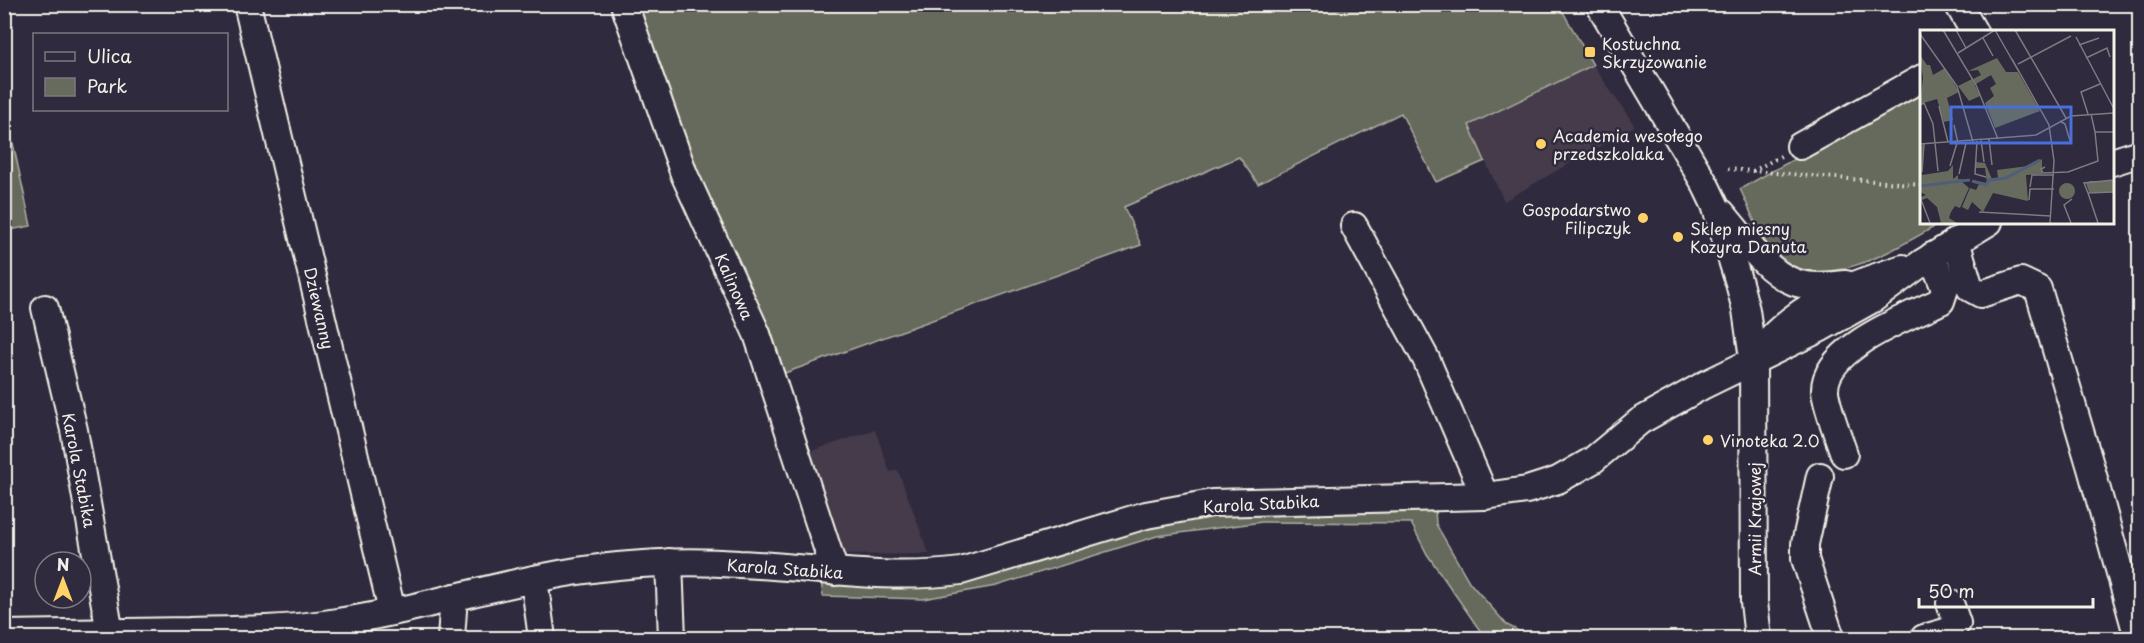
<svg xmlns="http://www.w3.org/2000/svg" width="2144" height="643" font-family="'Playpen Sans',sans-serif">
<rect width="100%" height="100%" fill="#2f2a3d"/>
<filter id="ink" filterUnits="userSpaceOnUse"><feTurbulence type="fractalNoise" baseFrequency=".0167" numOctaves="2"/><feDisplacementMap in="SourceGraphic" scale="12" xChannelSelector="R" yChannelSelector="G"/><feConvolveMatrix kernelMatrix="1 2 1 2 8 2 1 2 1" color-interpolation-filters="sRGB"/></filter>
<g filter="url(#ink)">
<g fill="#443b4b">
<path d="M 1593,65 L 1635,126 L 1504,201 L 1468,125 Z"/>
<path d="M 875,430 L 890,472 L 898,470 L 929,554 L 840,555 L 805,453 Z"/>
</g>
<g fill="#666b5d" stroke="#adaea2" stroke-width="1.5">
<path d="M 635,5 L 1559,5 L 1593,65 L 1469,125 L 1485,161 L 1436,182 L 1401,113 L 1258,184 L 1239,157 L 1124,207 L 1141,245 L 782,374 L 693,163 Z"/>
<path d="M 1922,88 L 1922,222 L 1943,222 C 1899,246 1826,296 1778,257 C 1761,243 1750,209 1740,189 Z"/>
<path d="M 4,102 L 31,226 L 5,231 L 4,231 Z"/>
<path d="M 1435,509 L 1436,524 L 1470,583 L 1507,625 L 1532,638 L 1494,638 L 1481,632 L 1427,554 L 1411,523 L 1262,522 L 1157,536 L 996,586 L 923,599 L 823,596 L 821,581 L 875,586 L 947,585 L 1011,570 L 1125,531 L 1230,514 Z"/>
</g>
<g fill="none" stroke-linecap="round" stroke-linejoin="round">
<g stroke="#f4f1e8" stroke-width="30">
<g id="minor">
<path d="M 247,4 L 392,611"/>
<path d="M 624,4 L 684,174 L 757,334 L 835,572"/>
<path d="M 1599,4 L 1705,184 L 1715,205 L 1739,283 L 1746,310 L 1753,359 L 1754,602 L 1758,638"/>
<path d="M 1958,4 L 1974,32"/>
<path d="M 1800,146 L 1922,78"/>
<path d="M 2112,162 L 2140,153"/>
<path d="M 1722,213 C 1741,235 1766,272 1794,282 C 1810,288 1829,286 1846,284"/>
<path d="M 1354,226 L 1426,359 L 1485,496"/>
<path d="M 1956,241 L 1970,288 L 1981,294 L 2021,281 L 2038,289 L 2091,468 L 2138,638"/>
<path d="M 45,308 L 74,430 L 110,633"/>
<path d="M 1759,352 C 1796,304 1847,286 1903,268"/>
<path d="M 1844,454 C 1839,439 1826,405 1825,391 C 1823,348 1908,317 1941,301 L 1945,289 L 1932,256"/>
<path d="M 1820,476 L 1805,544 L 1805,559 L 1831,638"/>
<path d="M 669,562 L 672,638"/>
<path d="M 534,579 L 542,638"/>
<path d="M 4,634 C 66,633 127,632 188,631 C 233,630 279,630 324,624 C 423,611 518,575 618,566 C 658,562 699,561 739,564 C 813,567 886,581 961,571 L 1146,515 L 1212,503 L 1485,496 L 1527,490 L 1558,480 L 1593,460 L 1640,421 L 1704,385 L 1821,328 L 1873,299 L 1923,262 L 1989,222"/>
<path d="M 451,638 L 454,597"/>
<path d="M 1924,638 L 1949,631 L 1957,623 L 1950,603"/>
</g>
</g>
<g stroke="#f4f1e8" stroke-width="4" stroke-dasharray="1.5 4.5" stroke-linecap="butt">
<path d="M 1728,169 L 1922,185"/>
<path d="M 1753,171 L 1781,156"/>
</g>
<use href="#minor" stroke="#2f2a3d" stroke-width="26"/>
</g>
</g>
<g fill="#ffd166" stroke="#2f2a3d" stroke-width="2">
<rect x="1584" y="46" width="12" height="12" rx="3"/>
<circle cx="1541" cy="144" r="6"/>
<circle cx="1643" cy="218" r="6"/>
<circle cx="1678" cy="237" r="6"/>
<circle cx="1708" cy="440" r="6"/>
</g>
<g text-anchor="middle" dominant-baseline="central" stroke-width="5" stroke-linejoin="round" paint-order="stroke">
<g font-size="16" fill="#f4f1e8" stroke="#2f2a3d" text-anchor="start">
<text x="1602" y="43">Kostuchna<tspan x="1602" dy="18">Skrzyżowanie</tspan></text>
<text x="1553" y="135">Academia wesołego<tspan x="1553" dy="18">przedszkolaka</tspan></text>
<text x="1631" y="209" text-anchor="end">Gospodarstwo<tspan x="1631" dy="18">Filipczyk</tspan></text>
<text x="1690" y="228">Sklep miesny<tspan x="1690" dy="18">Kozyra Danuta</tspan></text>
<text x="1720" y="440">Vinoteka 2.0</text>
</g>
<g font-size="16" fill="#f4f1e8" stroke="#2f2a3d">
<text transform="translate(735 286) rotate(66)">Kalinowa</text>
<text transform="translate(320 308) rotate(77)">Dziewanny</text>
<text transform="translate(80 470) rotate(79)">Karola Stabika</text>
<text transform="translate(1261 503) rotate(-3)">Karola Stabika</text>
<text transform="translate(1754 519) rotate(-90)">Armii Krajowej</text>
<text transform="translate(785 568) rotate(4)">Karola Stabika</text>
</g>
</g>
<g transform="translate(1920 30)">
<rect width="194" height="194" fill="#2f2a3d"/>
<path d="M 0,25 L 7,35 L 10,35 L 13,45 L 25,38 L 39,62 L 27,68 L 33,90 L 24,92 L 17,69 L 0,74 L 3,48 ZM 77,28 L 86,42 L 98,42 L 120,81 L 75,98 L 65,73 L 74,66 L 70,58 L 76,54 L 71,45 L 56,54 L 53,49 L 61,45 L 58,40 L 48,41 ZM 52,49 L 60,66 L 49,71 L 38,56 ZM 3,115 L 2,145 L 28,141 L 33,135 L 33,149 L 38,145 L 38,149 L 51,150 L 41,151 L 49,158 L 40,178 L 35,176 L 31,182 L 29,188 L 37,193 L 21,193 L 17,177 L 7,168 L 2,170 L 1,167 L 6,165 L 0,162 L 0,116 ZM 122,129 L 122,144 L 106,145 L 108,171 L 73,163 L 63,182 L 52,172 L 48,180 L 42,177 L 50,158 L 56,160 L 59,154 L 52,150 L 67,153 L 65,138 L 56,138 L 56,132 L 65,133 L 72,149 L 78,148 L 77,140 L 108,136 ZM 170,151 L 193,151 L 193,162 L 169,162 L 166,153 ZM139 161a8 8 0 1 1 16 0a8 8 0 1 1-16 0Z" fill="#666b5d"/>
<path fill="none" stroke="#515e7a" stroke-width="3" d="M 52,151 L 66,155 L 69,150 L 86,148 L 120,130M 0,156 L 50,150"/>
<path fill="none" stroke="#7e7a81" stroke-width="1.5" d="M 23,0 L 56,55 L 78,109M 36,0 L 46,18M 75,0 L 99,42M 95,0 L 146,88M 0,4 L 37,56 L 53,112M 156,7 L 194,79M 63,8 L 73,26M 159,15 L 179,8M 38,23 L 75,0M 166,28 L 187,18 L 190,27M 92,29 L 129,95 L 134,131 L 130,193M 98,34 L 151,6M 0,75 L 4,73 L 13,94 L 18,141M 19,76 L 28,112M 168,84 L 161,62 L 180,54M 171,84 L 175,102 L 194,102M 140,91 L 145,94 L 151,114M 34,95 L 38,113M 69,109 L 72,135M 61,110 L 64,132M 57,111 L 55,144 L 66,147M 0,114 L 116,105 L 151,86 L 194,83M 30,136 L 37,113M 125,137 L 121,139 L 123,143 L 148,142 L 178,131 L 175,102M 2,142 L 4,114M 39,144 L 46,113M 194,150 L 164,153 L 168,163 L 194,162M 110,157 L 112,145 L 134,145M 168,163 L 178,193M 0,167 L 10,193M 109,170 L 110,159 L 134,159M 59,182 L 131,186M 151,193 L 144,175 L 152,169"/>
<path fill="#486fdb" fill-opacity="0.15" stroke="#486fdb" stroke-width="3" d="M 31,77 L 151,77 L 151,113 L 31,113 Z"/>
<rect width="194" height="194" fill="none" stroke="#f4f1e8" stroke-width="3"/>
</g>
<rect width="2144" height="643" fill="none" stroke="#2f2a3d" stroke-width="24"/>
<rect x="12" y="12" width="2120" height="619" fill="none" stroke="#f4f1e8" stroke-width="2" filter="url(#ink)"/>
<rect x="33" y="33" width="195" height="78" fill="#2f2a3d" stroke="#7e7a81" stroke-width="1.5"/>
<rect x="45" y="52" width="30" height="9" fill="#2f2a3d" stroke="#7e7a81" stroke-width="1.5"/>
<text x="87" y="63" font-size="18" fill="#f4f1e8">Ulica</text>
<rect x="45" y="78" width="30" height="18" fill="#666b5d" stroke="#7e7a81" stroke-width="1.5"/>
<text x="87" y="93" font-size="18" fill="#f4f1e8">Park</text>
<g transform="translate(63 580)"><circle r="28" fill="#2f2a3d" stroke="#7e7a81" stroke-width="1.5"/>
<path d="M0-4.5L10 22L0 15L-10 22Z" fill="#ffd166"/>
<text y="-9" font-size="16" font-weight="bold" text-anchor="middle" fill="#f4f1e8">N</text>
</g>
<path d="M1919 598v9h174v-9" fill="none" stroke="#f4f1e8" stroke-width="3"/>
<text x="1928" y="598" font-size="18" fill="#f4f1e8" stroke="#2f2a3d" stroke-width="4.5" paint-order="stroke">50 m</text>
</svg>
